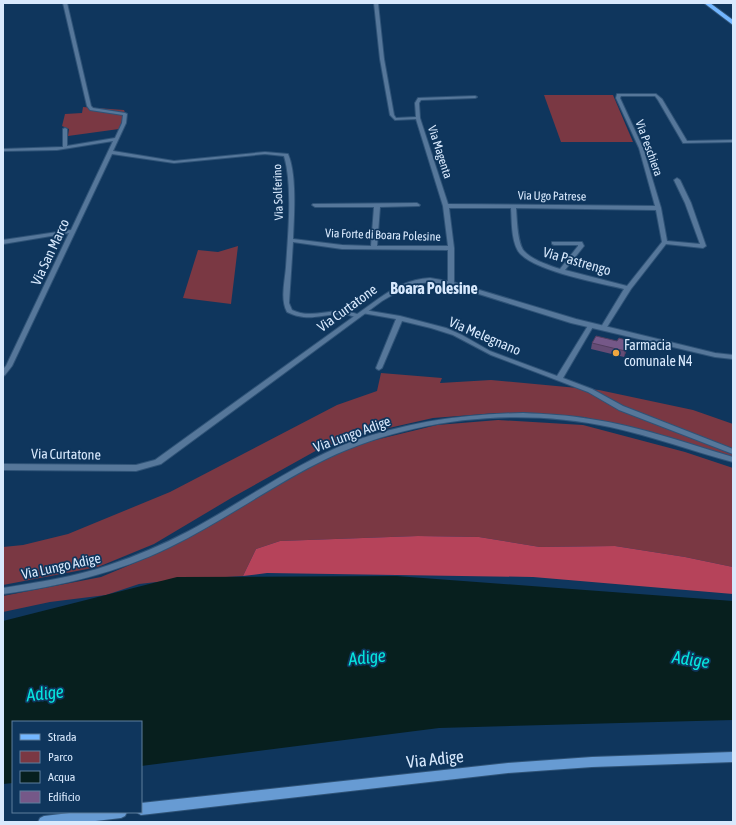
<svg xmlns="http://www.w3.org/2000/svg" width="736" height="825" font-family="'Asap Condensed',sans-serif">
<rect width="100%" height="100%" fill="#0f365d"/>
<g fill="#7a3843">
<path d="M 544,95 L 613,95 L 633,142 L 561,142 Z"/>
<path d="M 83,107 L 124,110 L 126,115 L 119,129 L 68,136 L 69,129 L 62,126 L 65,114 L 82,113 Z"/>
<path d="M 238,246 L 231,304 L 183,298 L 198,250 L 218,252 Z"/>
<path d="M 381,373 L 442,378 L 440,383 L 491,380 L 599,390 L 693,410 L 733,424 L 733,459 L 688,444 L 584,417 L 497,413 L 433,418 L 358,435 L 319,449 L 233,497 L 154,544 L 98,567 L 3,585 L 3,547 L 23,545 L 68,534 L 170,492 L 337,405 L 377,391 Z"/>
<path d="M 498,420 L 583,425 L 685,452 L 733,468 L 733,567 L 685,557 L 615,546 L 540,547 L 479,537 L 418,536 L 280,541 L 256,549 L 243,576 L 174,580 L 139,584 L 106,595 L 50,602 L 3,612 L 3,596 L 101,577 L 161,552 L 241,504 L 326,456 L 363,443 L 437,425 Z"/>
</g>
<path fill="#b6435a" d="M 418,536 L 479,537 L 540,547 L 615,546 L 685,557 L 733,567 L 733,594 L 533,577 L 267,573 L 243,576 L 256,549 L 280,541 Z"/>
<path fill="#071f1e" d="M 396,576 L 733,601 L 733,720 L 439,728 L 141,766 L 141,722 L 13,722 L 13,783 L 3,784 L 3,621 L 177,577 Z"/>
<g fill="none" stroke-linecap="round" stroke-linejoin="round">
<g stroke="#2f5377" stroke-width="2">
<g id="minor">
<path d="M 63,3 L 67,3 L 91,106 L 93,108 L 125,113 L 127,114 L 126,123 L 113,151 L 174,161 L 265,152 L 288,154 C 297,175 294,215 293,239 L 342,245 L 371,246 L 374,207 L 315,207 L 312,205 L 313,204 L 417,203 L 420,205 L 419,206 L 380,207 L 377,246 L 448,246 L 443,206 L 416,119 L 395,120 L 390,115 L 380,59 L 374,3 L 378,3 L 384,59 L 394,115 L 396,118 L 416,117 L 415,103 L 418,98 L 475,96 L 477,97 L 475,98 L 421,100 L 419,103 L 420,118 L 448,204 L 655,206 L 639,148 L 616,98 L 617,94 L 656,94 L 662,99 L 687,141 L 733,140 L 733,142 L 683,143 L 658,100 L 655,96 L 621,96 L 620,98 L 643,148 L 661,208 L 667,241 L 700,244 L 685,203 L 674,180 L 677,178 L 680,180 L 691,203 L 706,246 L 703,248 L 666,244 L 631,289 L 607,327 L 604,329 L 601,327 L 624,289 C 601,283 531,271 518,251 C 511,239 512,221 511,208 L 449,208 L 454,248 L 454,283 L 451,285 L 448,283 L 448,250 L 342,249 L 293,242 L 289,303 L 292,310 C 308,318 324,311 342,311 C 348,311 354,313 360,315 L 361,316 L 358,318 C 355,317 352,316 349,315 C 326,311 311,324 287,312 C 280,299 285,281 286,267 C 288,235 293,186 284,156 L 265,154 L 174,163 L 112,154 L 12,366 L 5,375 L 3,376 L 3,369 L 6,366 L 69,233 L 3,244 L 3,240 L 71,230 L 113,141 L 57,150 L 3,151 L 3,149 L 63,147 L 63,129 L 65,128 L 67,129 L 67,146 L 115,138 L 122,123 L 123,115 L 90,110 L 87,106 ZM 516,208 L 656,210 L 662,242 L 627,286 L 565,270 L 584,246 L 582,242 L 552,242 L 552,244 L 554,245 L 578,245 L 578,246 L 560,269 C 548,265 532,260 524,251 C 517,242 517,219 516,208 Z"/>
<path d="M 364,310 L 400,316 L 446,328 L 462,335 L 490,351 L 557,376 L 589,324 L 593,324 L 594,325 L 563,378 L 592,389 L 623,406 L 733,449 L 733,454 L 619,410 L 588,392 L 491,355 L 453,335 L 431,328 L 402,321 L 382,368 L 379,370 L 377,369 L 376,368 L 396,319 L 362,313 L 361,312 Z"/>
<path d="M 523,413 C 545,414 568,415 590,419 C 639,426 686,443 733,457 L 733,462 C 692,451 652,436 610,427 C 516,407 413,418 326,459 C 272,485 224,521 170,547 C 117,573 61,586 3,594 L 3,588 C 39,582 75,577 109,565 C 136,556 162,545 187,532 C 242,503 293,464 351,442 C 407,422 464,414 523,413 Z"/>
</g>
</g>
<g stroke="#2f5377" stroke-width="2">
<path id="tertiary" d="M 430,278 L 453,282 L 576,319 L 715,353 L 733,355 L 733,359 L 715,357 L 571,323 L 450,285 L 430,282 L 415,284 L 401,290 L 382,301 L 161,464 L 136,471 L 3,470 L 3,464 L 136,465 L 155,460 L 378,299 C 394,288 409,279 430,278 Z"/>
</g>
<g stroke="#2f5377" stroke-width="2">
<g id="secondary">
<path d="M 733,752 L 733,762 L 592,767 L 508,773 L 141,815 L 136,812 L 141,812 L 141,803 L 508,763 L 592,757 Z"/>
<path d="M 78,812 L 127,812 L 125,816 L 121,818 L 87,822 L 38,822 L 40,818 L 44,816 Z"/>
</g>
</g>
<g stroke="#2f5377" stroke-width="2">
<path id="primary" d="M 704,3 L 710,3 L 733,20 L 733,25 Z"/>
</g>
<use href="#minor" fill="#56779a" fill-rule="evenodd"/>
<use href="#tertiary" fill="#56779a" fill-rule="evenodd"/>
<use href="#secondary" fill="#679bd3" fill-rule="evenodd"/>
<use href="#primary" fill="#72b6ff" fill-rule="evenodd"/>
</g>
<path fill="#654c75" d="M 617,341 L 629,341 L 628,347 L 624,357 L 591,349 L 592,343 Z"/>
<path fill="#523e5f" d="M 629,341 L 628,347 L 624,357 L 625,351 Z"/>
<path fill="#755888" stroke="#523e5f" d="M 596,336 L 617,341 L 619,338 L 629,341 L 625,351 L 592,343 Z"/>
<circle fill="#f0a63f" stroke="#0f365d" stroke-width="1.5" cx="616" cy="353" r="4"/>
<g text-anchor="middle" dominant-baseline="central" stroke-width="3.5" stroke-linejoin="round" paint-order="stroke">
<g font-size="12" fill="#d8e9fd" stroke="#0f365d">
<text transform="translate(649 148) rotate(70)">Via Peschiera</text>
<text transform="translate(440 152) rotate(72)">Via Magenta</text>
<text transform="translate(278 192) rotate(-92)">Via Solferino</text>
<text transform="translate(552 196) rotate(1)">Via Ugo Patrese</text>
<text transform="translate(383 235) rotate(2)">Via Forte di Boara Polesine</text>
</g>
<g font-size="14" fill="#d8e9fd" stroke="#0f365d">
<text transform="translate(50 252) rotate(-65)">Via San Marco</text>
<text transform="translate(577 261) rotate(16)">Via Pastrengo</text>
<text transform="translate(347 308) rotate(-36)">Via Curtatone</text>
<text transform="translate(485 336) rotate(23)">Via Melegnano</text>
<text transform="translate(352 434) rotate(-20)">Via Lungo Adige</text>
<text transform="translate(66 454) rotate(1)">Via Curtatone</text>
<text transform="translate(61 566) rotate(-12)">Via Lungo Adige</text>
</g>
<g font-size="14" fill="#d8e9fd" stroke="#0f365d" text-anchor="start">
<text x="624" y="345">Farmacia<tspan x="624" dy="16">comunale N4</tspan></text>
</g>
<g font-size="16" font-weight="bold" fill="#d8e9fd" stroke="#0f365d">
<text x="434" y="288">Boara Polesine</text>
</g>
<g font-size="17" fill="#d8e9fd" stroke="#0f365d">
<text transform="translate(435 759) rotate(-6)">Via Adige</text>
</g>
<g font-size="18" font-style="italic" fill="#06e5df" stroke="#0f365d">
<text transform="translate(367 657) rotate(-6)">Adige</text>
<text transform="translate(691 659) rotate(8)">Adige</text>
<text transform="translate(45 693) rotate(-6)">Adige</text>
</g>
</g>
<rect width="736" height="825" fill="none" stroke="#d8e9fd" stroke-width="8"/>
<rect x="12" y="721" width="130" height="92" fill="#0f365d" stroke="#5f7e9d"/>
<rect x="20" y="734" width="20" height="6" fill="#72b6ff" stroke="#5f7e9d"/>
<text x="48" y="741" font-size="12" fill="#d8e9fd">Strada</text>
<rect x="20" y="751" width="20" height="12" fill="#7a3843" stroke="#5f7e9d"/>
<text x="48" y="761" font-size="12" fill="#d8e9fd">Parco</text>
<rect x="20" y="771" width="20" height="12" fill="#071f1e" stroke="#5f7e9d"/>
<text x="48" y="781" font-size="12" fill="#d8e9fd">Acqua</text>
<rect x="20" y="791" width="20" height="12" fill="#755888" stroke="#5f7e9d"/>
<text x="48" y="801" font-size="12" fill="#d8e9fd">Edificio</text>
</svg>
